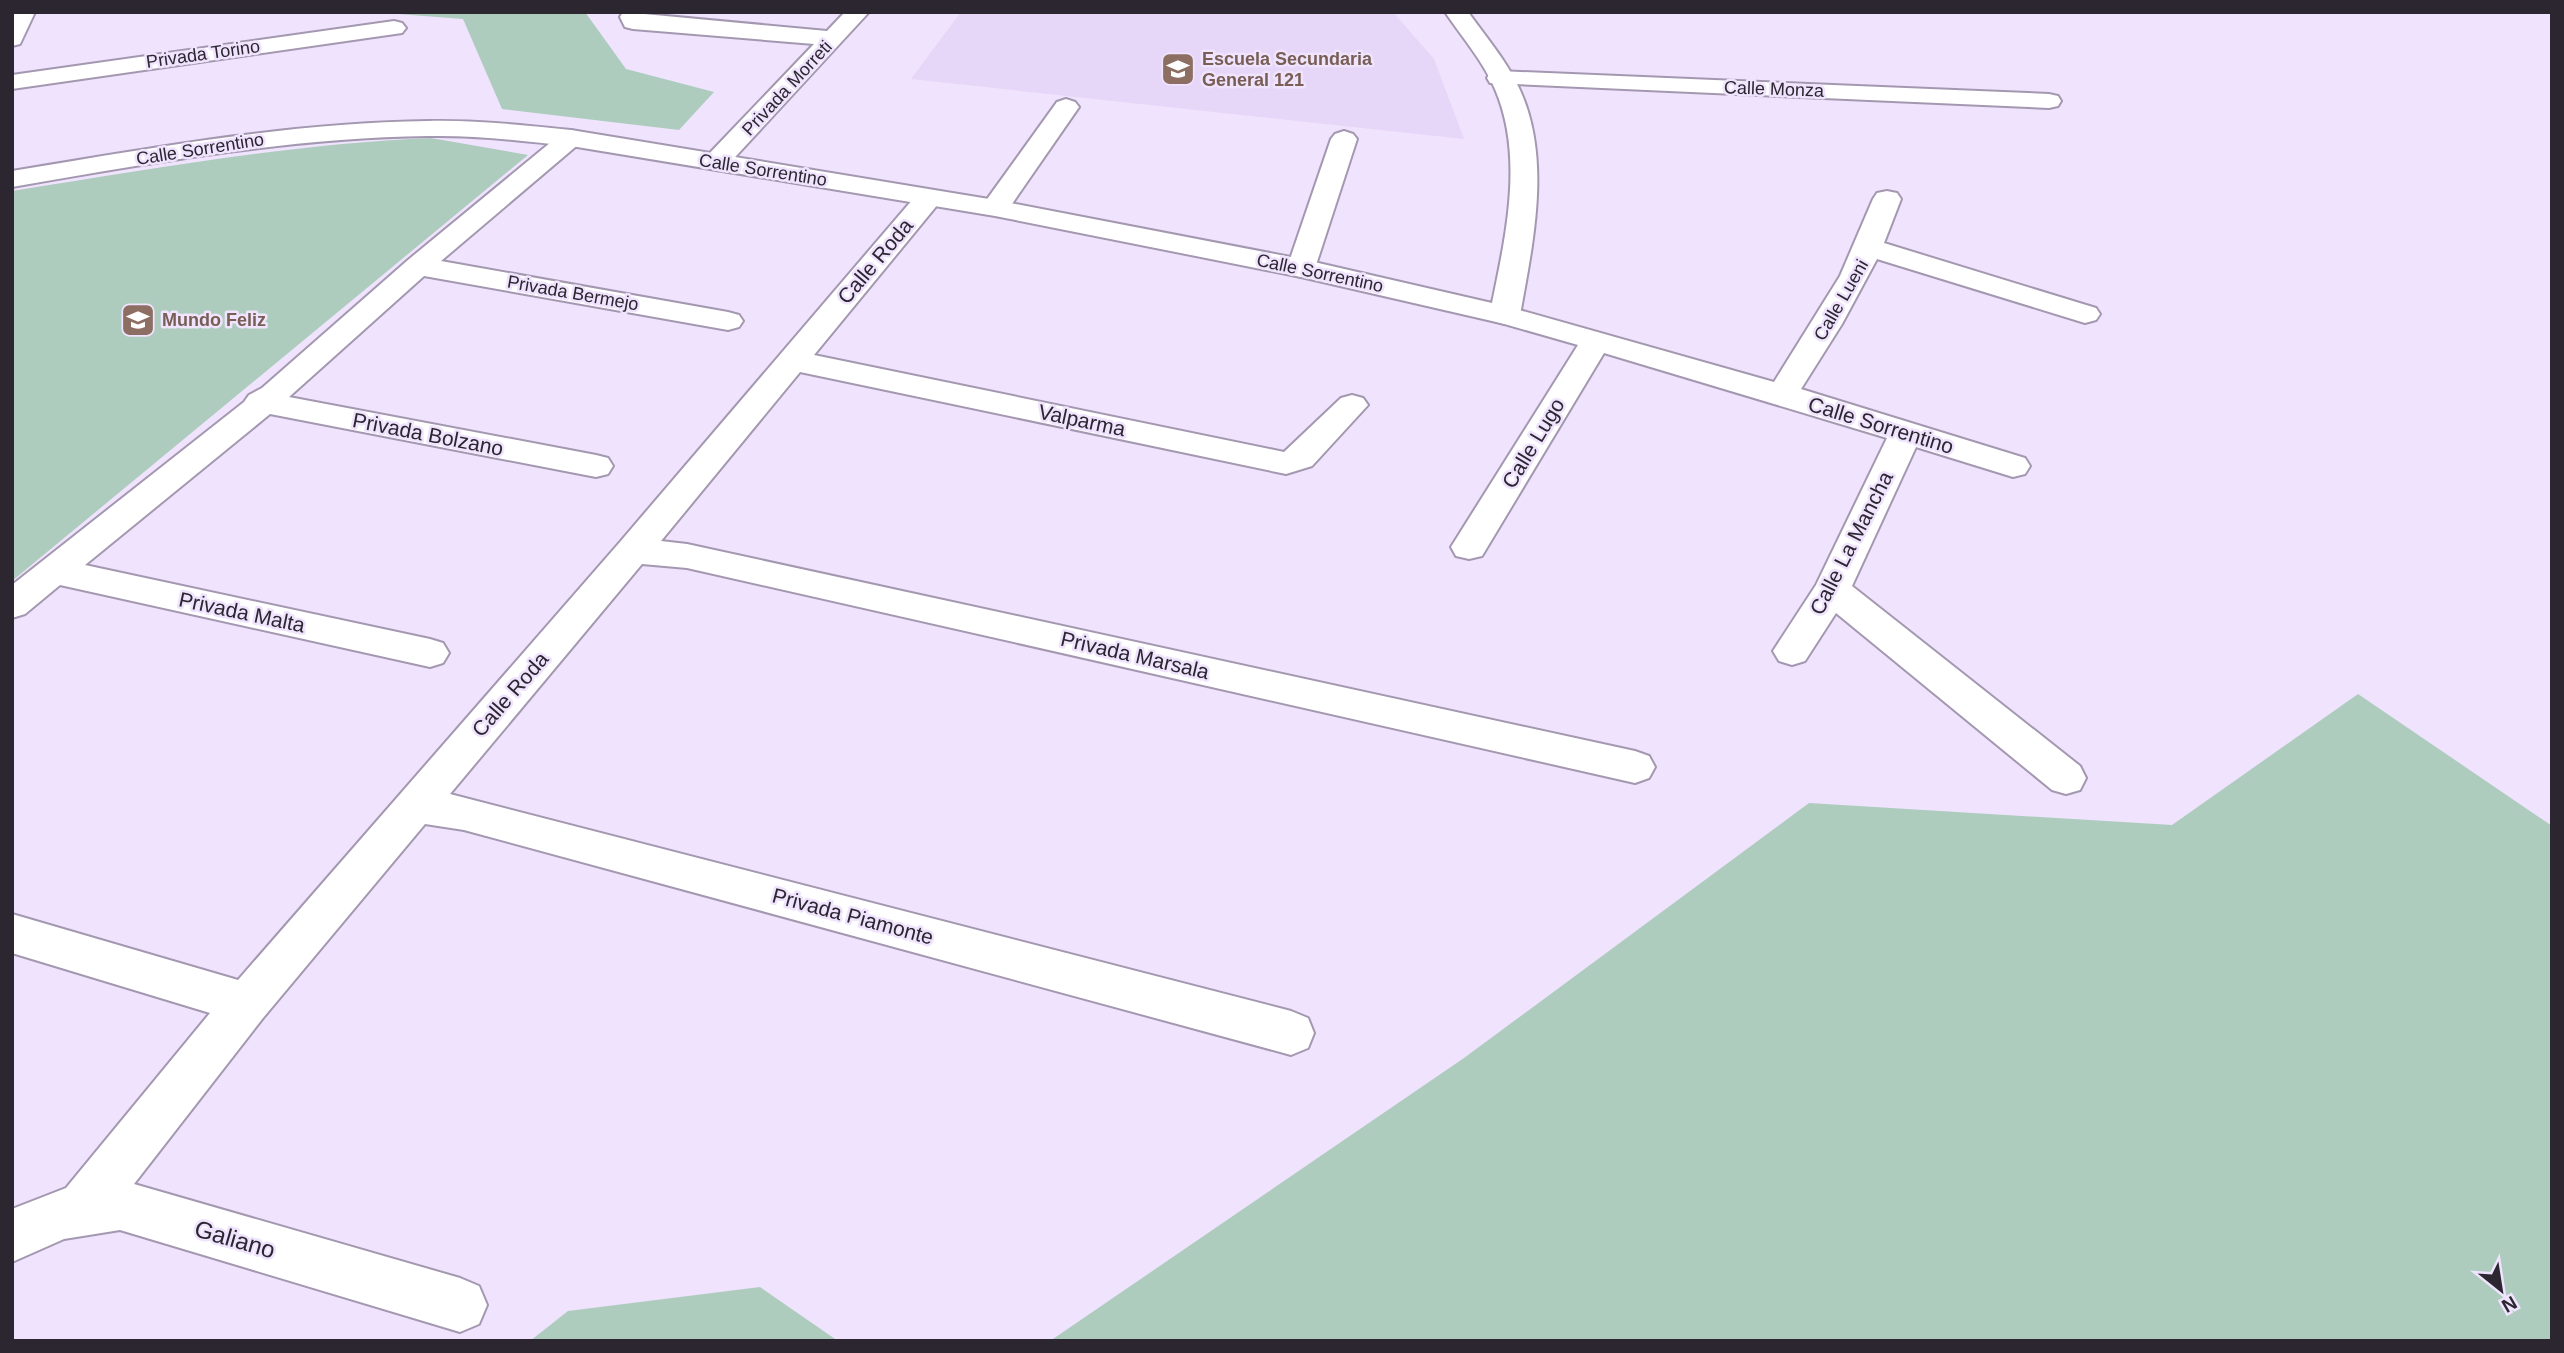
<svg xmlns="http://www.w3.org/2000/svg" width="2564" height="1353" font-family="Helvetica,sans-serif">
<rect width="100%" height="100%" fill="#efe3fd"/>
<path fill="#e6d6f7" d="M 961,12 L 1393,12 L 1434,59 L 1464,139 L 911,79 Z"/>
<g fill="#adccbd">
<path d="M 372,12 L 585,12 L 626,69 L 714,92 L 679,130 L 502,109 L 463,19 Z"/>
<path d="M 431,138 L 528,155 L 12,581 L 12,191 C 152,169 290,144 431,138 Z"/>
<path d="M 2358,694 L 2552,826 L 2552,1341 L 1050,1341 L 1464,1058 L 1809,803 L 2172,825 Z"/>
<path d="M 760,1287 L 838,1341 L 530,1341 L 568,1311 Z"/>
</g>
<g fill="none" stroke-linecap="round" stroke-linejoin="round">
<g stroke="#a498b1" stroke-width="4">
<g id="minor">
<path d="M 623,12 L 827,31 L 845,12 L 869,12 L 725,168 L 707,168 L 703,162 L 707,156 L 814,44 L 633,29 L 625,27 L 620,17 Z"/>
<path d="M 394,21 L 402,23 L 406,28 L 402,33 L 12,89 L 12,75 Z"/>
<path d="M 1499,71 L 2049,94 L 2058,96 L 2061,101 L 2058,106 L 2049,108 L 1490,83 L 1487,78 L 1490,73 Z"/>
<path d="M 1066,99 L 1075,102 L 1079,107 L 1005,214 L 985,214 L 981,208 L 985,202 L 1057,102 Z"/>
<path d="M 571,130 L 580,133 L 584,138 L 580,143 L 441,261 L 728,312 L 739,315 L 743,321 L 739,327 L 728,330 L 424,276 L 289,397 L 596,455 L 608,458 L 613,466 L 608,474 L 596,477 L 270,414 L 85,565 L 430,639 L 443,643 L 449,653 L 443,663 L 430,667 L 60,585 L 25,614 L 12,618 L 12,585 L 244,402 L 249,395 L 262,388 L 408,260 L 562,133 Z"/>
<path d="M 1344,131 L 1353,134 L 1357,139 L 1315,268 L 1311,274 L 1301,277 L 1291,274 L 1287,268 L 1331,139 L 1335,134 Z"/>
<path d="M 929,190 L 939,192 L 943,198 L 814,355 L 1284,452 L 1341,398 L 1352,395 L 1363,398 L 1368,405 L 1312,466 L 1286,474 L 800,372 L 661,541 L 687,544 L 1635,751 L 1649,756 L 1655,767 L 1649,778 L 1635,783 L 687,568 L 642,564 L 450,794 L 1291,1011 L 1308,1018 L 1314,1033 L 1308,1048 L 1291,1055 L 464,830 L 425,824 L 263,1018 L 134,1184 L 460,1278 L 479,1286 L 487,1305 L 479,1324 L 460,1332 L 120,1230 L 64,1239 L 12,1262 L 12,1209 L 66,1188 L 210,1013 L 12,953 L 12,914 L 238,980 L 620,542 L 919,192 Z"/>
<path d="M 1887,191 L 1897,193 L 1901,199 L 1884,243 L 2096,308 L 2100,314 L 2096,320 L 2085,323 L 1877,259 L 1842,324 L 1801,389 L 2025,458 L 2030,466 L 2025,474 L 2013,477 L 1916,447 L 1852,586 L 2080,766 L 2086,778 L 2080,790 L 2066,794 L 2052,790 L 1836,613 L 1805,661 L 1792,665 L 1779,661 L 1773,651 L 1816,585 L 1887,438 L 1604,353 L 1482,556 L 1469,559 L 1456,556 L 1451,547 L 1578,345 L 1494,321 L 1490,315 L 1494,309 L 1505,306 L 1774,382 L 1840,276 L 1873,199 L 1877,193 Z"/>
</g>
</g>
<g stroke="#a498b1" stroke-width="4">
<g id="tertiary">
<path d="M 35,12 L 20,44 L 12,46 L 12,12 Z"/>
<path d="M 1445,12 L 1468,12 C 1486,37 1506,60 1519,88 C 1552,158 1533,242 1520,315 L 1516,321 L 1505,324 L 1301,277 L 995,216 L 571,146 C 523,141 476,135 428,136 C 288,138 150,163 12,187 L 12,171 C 150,148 288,123 428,121 C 476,120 523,125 571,130 L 995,200 L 1301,259 L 1492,303 C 1506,235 1524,156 1495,89 C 1483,61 1462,37 1445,12 Z"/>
</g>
</g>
<use href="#minor" fill="#fff" fill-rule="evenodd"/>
<use href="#tertiary" fill="#fff" fill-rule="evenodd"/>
</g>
<defs>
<g id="school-square" transform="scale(1.75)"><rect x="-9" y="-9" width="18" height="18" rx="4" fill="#8d6e63" stroke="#efe3fd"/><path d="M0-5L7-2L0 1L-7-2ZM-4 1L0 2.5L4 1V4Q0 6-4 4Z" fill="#fff"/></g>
</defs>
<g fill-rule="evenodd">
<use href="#school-square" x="1178" y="69"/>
<use href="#school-square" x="138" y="320"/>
</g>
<g text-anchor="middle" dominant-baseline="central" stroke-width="5" stroke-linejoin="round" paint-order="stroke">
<g font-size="18" fill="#2b2630" stroke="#efe3fd">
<text transform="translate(203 54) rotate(-8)">Privada Torino</text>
<text transform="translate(787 88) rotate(-47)">Privada Morreti</text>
<text transform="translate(1774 89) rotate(2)">Calle Monza</text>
<text transform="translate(200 149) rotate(-9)">Calle Sorrentino</text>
<text transform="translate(763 170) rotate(9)">Calle Sorrentino</text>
<text transform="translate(1320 273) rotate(12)">Calle Sorrentino</text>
<text transform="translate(573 293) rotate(10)">Privada Bermejo</text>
<text transform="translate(1841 300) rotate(-60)">Calle Lueni</text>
</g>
<g font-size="18" font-weight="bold" fill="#785e54" stroke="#efe3fd" text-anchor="start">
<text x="1202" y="59">Escuela Secundaria<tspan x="1202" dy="21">General 121</tspan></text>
<text x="162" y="320">Mundo Feliz</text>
</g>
<g font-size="21" fill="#2b2630" stroke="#efe3fd">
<text transform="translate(875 261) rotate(-50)">Calle Roda</text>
<text transform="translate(1082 420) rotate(12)">Valparma</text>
<text transform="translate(1881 425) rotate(17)">Calle Sorrentino</text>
<text transform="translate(428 434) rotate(11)">Privada Bolzano</text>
<text transform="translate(1533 443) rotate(-59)">Calle Lugo</text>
<text transform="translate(1851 543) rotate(-63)">Calle La Mancha</text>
<text transform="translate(242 612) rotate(12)">Privada Malta</text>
<text transform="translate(1135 655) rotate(13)">Privada Marsala</text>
<text transform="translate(510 694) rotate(-49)">Calle Roda</text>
<text transform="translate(853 916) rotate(15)">Privada Piamonte</text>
</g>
<g font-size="24" fill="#2b2630" stroke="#efe3fd">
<text transform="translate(235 1239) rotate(16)">Galiano</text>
</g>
</g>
<rect width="2564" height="1353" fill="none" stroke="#2b2630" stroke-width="28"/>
<g transform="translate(2501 1290) rotate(150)" stroke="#efe3fd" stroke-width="5" paint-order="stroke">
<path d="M0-5L12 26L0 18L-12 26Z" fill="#2b2630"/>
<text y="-10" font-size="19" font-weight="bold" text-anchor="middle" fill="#2b2630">N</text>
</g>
</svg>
